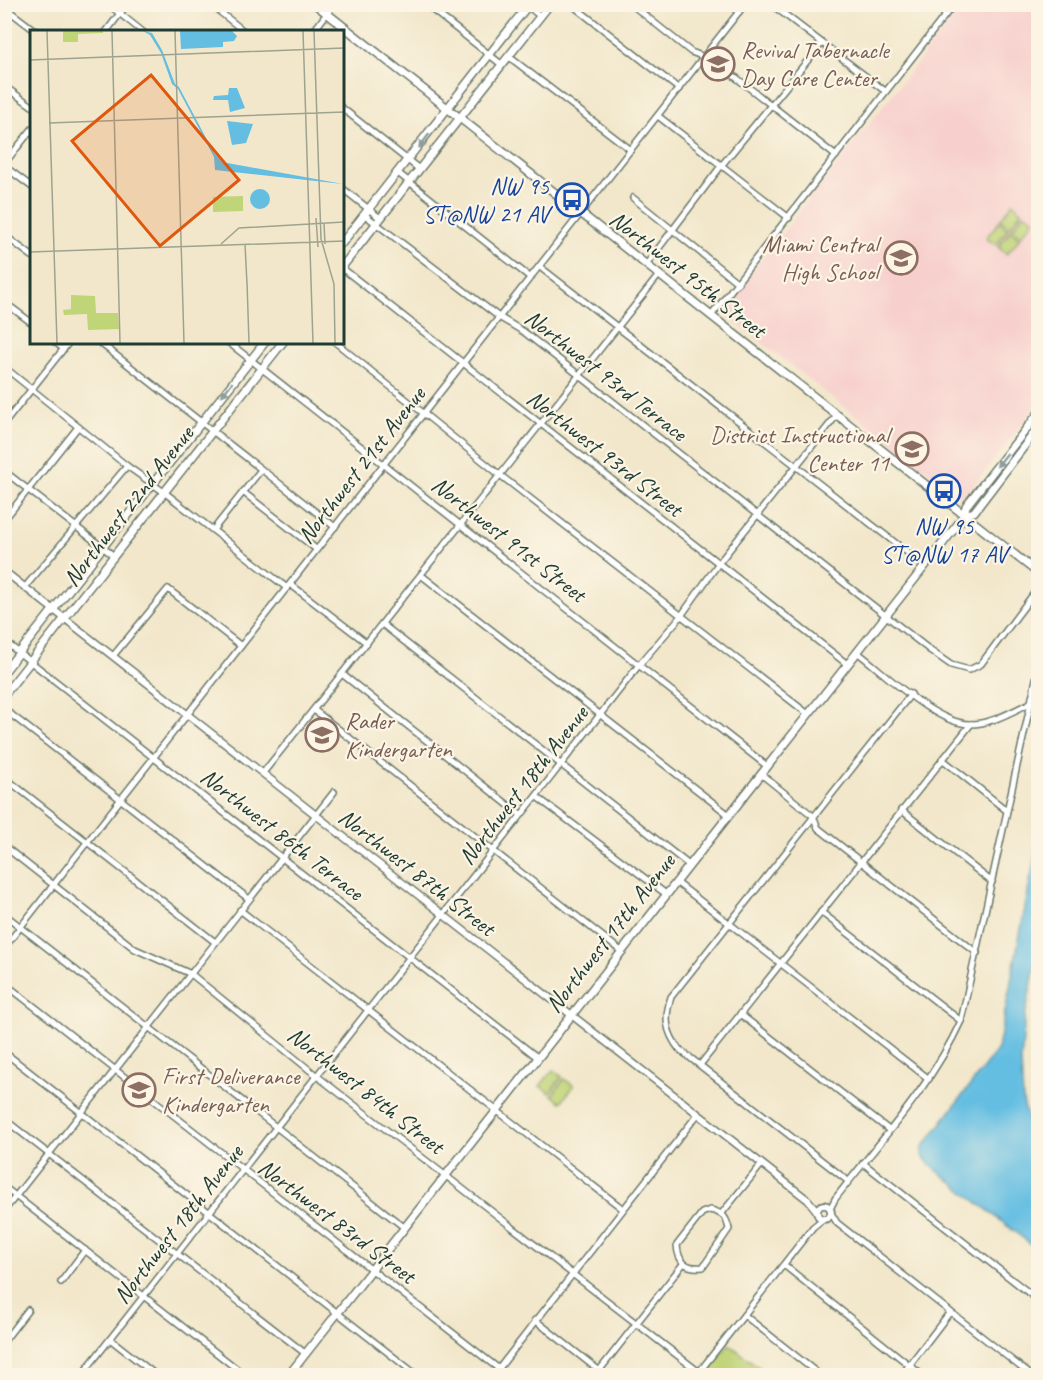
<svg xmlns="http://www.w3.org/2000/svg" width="1043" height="1380" font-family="Caveat,sans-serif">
<rect width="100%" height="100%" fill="#fcf5e5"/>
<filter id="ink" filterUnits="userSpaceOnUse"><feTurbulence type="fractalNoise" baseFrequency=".0167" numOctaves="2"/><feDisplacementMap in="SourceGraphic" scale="12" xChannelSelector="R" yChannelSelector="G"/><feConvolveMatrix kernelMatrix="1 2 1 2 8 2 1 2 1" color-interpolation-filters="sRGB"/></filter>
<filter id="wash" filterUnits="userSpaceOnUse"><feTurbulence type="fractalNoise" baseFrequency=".008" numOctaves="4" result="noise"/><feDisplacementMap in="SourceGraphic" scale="24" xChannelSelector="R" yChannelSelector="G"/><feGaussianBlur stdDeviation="1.35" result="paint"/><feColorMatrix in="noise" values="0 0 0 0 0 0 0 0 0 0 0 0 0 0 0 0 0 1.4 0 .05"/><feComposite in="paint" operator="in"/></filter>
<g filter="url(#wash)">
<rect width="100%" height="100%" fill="#f2e7cb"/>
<path fill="#f7d0cd" d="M 963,5 L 1038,5 L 1038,405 L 963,499 L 721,311 Z"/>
<g fill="#c0d478" stroke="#708856" stroke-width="1.5">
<path d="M 1013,203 L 1022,211 L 1010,227 L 1000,220 Z"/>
<path d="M 1024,213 L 1034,220 L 1021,236 L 1012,229 Z"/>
<path d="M 999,222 L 1008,229 L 996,245 L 986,238 Z"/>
<path d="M 1010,231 L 1020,238 L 1007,254 L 998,247 Z"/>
<path d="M 553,1070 L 562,1077 L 550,1093 L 540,1086 Z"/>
<path d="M 564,1079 L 574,1086 L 561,1102 L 552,1095 Z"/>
<path d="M 729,1344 L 769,1375 L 705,1375 Z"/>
</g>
<path fill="#64bee2" stroke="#427e8b" stroke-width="1.5" d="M 1038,840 L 1038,952 L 1025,1016 L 1021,1061 L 1023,1101 L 1038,1165 L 1038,1250 L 930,1165 L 922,1155 L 923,1147 L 998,1049 Z"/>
</g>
<g filter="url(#ink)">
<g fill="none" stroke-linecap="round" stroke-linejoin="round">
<g stroke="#697869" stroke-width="8">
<g id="minor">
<path d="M 108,4 L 143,32"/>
<path d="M 210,4 L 245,32"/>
<path d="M 425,4 L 501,64"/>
<path d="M 525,4 L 540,16"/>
<path d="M 571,4 L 679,89"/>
<path d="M 631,4 L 691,52 L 715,61 L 836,156"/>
<path d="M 729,4 L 739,12"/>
<path d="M 771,4 L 885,91"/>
<path d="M 4,7 L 37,32"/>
<path d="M 106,32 L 127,4"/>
<path d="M 313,32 L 334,4"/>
<path d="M 508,56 L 631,150"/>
<path d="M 4,86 L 32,106"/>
<path d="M 342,108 L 419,169"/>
<path d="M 658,116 L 789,218"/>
<path d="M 4,164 L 32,129"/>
<path d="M 4,166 L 32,187"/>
<path d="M 398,173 L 531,278"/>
<path d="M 342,188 L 380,218"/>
<path d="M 633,198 L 738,283"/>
<path d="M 365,215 L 499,317 L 524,332 L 931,651 L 951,665 L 969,670 L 981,664 L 1038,588"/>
<path d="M 4,235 L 32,256"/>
<path d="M 646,265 L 721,166 L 822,43"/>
<path d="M 540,267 L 925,566"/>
<path d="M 342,268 L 847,664"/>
<path d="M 4,302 L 32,323"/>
<path d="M 711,316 L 954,4"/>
<path d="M 55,342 L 64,349"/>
<path d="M 99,342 L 335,527"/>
<path d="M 228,342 L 767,766"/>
<path d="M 335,342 L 500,475 L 808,714"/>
<path d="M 4,367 L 127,466 L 164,492 L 287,588"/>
<path d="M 4,424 L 69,342"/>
<path d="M 4,471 L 114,556"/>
<path d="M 243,492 L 316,549"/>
<path d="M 4,520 L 78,427"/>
<path d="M 213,530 L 260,471"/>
<path d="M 421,575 L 729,815"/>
<path d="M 290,584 L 367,643"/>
<path d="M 25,587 L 127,466"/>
<path d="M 382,624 L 689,865"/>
<path d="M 4,641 L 537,1057"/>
<path d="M 857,652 C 885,673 935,724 970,724 C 992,724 1013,711 1032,702"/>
<path d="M 113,656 L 168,589 L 241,646"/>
<path d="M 342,674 L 521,815"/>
<path d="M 4,709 L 249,899"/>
<path d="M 314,710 L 621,951"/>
<path d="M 942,759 L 1006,810"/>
<path d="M 263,773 L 659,275"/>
<path d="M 761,774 L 813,816 L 818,828 L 977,953"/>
<path d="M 4,777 L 215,942"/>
<path d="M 537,797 L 666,894"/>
<path d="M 901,810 L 992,882"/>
<path d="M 4,846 L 135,949 L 191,974 L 317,1076 L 699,1372"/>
<path d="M 676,882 L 929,1079"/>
<path d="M 240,910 L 623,1209"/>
<path d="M 821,912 L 961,1021"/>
<path d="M 4,914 L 405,1228"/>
<path d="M 4,948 L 745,4"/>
<path d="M 4,983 L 508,1376"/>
<path d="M 740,1014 L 889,1130"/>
<path d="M 4,1052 L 418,1376"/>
<path d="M 700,1065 L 971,724"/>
<path d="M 4,1119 L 306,1354"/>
<path d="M 863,1163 L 1038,1300"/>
<path d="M 848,1181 L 679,1049 C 666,1032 664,1018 671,997 L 911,694"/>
<path d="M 4,1187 L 246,1376"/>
<path d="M 830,1209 L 835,1199 C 879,1142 931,1087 961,1021 L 1038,670"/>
<path d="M 710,1210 C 723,1213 726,1216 729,1229 L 703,1267 C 686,1269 678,1262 677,1245 L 702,1213 Z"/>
<path d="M 4,1211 L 334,792"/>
<path d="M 722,1213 L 762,1164"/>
<path d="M 831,1213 L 837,1223 L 1032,1376"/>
<path d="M 784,1265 L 923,1376"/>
<path d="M 61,1282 L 85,1250"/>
<path d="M 744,1315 L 821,1376"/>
<path d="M 535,1320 L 606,1376"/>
<path d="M 110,1339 L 157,1376"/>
<path d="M 4,1341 L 28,1310"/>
<path d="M 81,1376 L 639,665 L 681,616 L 718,564 L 837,415"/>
<path d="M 493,1376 L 698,1114"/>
<path d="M 595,1376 L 683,1264"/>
<path d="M 696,1376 L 813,1227 L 823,1219"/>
<path d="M 901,1376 L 950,1312"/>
</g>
</g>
<g stroke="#697869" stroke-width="9">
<g id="tertiary">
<path d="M 4,571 L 808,1200 L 817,1211"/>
<circle cx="824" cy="1212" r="7"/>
</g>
</g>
<g stroke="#697869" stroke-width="10">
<g id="secondary">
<path d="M 315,4 L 1038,573"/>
<path d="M 342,243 L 529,4"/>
<path d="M 342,267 L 550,4"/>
<path d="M 964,515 L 974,512 L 1038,428"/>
<path d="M 4,672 L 265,342"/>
<path d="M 4,695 L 283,342"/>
<path d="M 288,1376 L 958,524 L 964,515 L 966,506 L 1038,414"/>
</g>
</g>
<use href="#minor" stroke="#fff" stroke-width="5"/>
<use href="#tertiary" stroke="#fff" stroke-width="6"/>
<use href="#secondary" stroke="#fff" stroke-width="7"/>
</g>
<defs><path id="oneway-solid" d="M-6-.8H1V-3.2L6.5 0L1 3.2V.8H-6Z" transform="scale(1.5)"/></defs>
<g fill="#8f9e9a">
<use href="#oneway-solid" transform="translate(424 141) rotate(127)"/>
<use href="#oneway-solid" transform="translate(227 389) rotate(128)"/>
<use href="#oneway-solid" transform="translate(1002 460) rotate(128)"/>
</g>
</g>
<defs>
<g id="school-ring" transform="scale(1.725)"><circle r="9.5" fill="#fcf5e5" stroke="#8d6e63" stroke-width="1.5"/><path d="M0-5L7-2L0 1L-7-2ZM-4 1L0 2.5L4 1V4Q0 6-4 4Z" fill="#8d6e63"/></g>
<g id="bus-ring" transform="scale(1.725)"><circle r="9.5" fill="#fcf5e5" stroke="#1a4fb4" stroke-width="1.5"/><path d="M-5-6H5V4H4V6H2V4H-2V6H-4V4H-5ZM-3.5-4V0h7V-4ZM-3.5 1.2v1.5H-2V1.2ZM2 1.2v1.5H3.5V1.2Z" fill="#1a4fb4"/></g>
</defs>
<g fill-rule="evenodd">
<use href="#school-ring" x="718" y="64"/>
<use href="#bus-ring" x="572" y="200"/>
<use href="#school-ring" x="901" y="258"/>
<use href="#school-ring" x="912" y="449"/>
<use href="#bus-ring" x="944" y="491"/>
<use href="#school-ring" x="322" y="735"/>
<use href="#school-ring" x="139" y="1090"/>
</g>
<g text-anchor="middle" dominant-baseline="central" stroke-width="4.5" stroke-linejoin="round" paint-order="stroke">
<g font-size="24" fill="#785e54" stroke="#fcf5e5" text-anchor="start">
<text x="741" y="50">Revival Tabernacle<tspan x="741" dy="28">Day Care Center</tspan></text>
<text x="878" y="244" text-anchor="end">Miami Central<tspan x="878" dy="28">High School</tspan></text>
<text x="889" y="435" text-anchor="end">District Instructional<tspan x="889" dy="28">Center 11</tspan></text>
<text x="345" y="721">Rader<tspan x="345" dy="28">Kindergarten</tspan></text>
<text x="162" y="1076">First Deliverance<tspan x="162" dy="28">Kindergarten</tspan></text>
</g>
<g font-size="24" fill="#164399" stroke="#fcf5e5" text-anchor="end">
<text x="549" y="186">NW 95<tspan x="549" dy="28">ST@NW 21 AV</tspan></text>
<text x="944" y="526" text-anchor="middle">NW 95<tspan x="944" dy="28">ST@NW 17 AV</tspan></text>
</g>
<g font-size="24" fill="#1f3d34" stroke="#fcf5e5">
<text transform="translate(688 274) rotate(38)">Northwest 95th Street</text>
<text transform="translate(606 375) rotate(38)">Northwest 93rd Terrace</text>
<text transform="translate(605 453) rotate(38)">Northwest 93rd Street</text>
<text transform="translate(361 465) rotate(-52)">Northwest 21st Avenue</text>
<text transform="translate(128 506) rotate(-52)">Northwest 22nd Avenue</text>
<text transform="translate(509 539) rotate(38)">Northwest 91st Street</text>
<text transform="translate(523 785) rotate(-52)">Northwest 18th Avenue</text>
<text transform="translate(282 834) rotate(38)">Northwest 86th Terrace</text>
<text transform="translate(417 872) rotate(38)">Northwest 87th Street</text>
<text transform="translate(610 933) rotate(-52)">Northwest 17th Avenue</text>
<text transform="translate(366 1090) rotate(38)">Northwest 84th Street</text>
<text transform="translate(337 1221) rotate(37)">Northwest 83rd Street</text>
<text transform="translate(178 1224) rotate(-52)">Northwest 18th Avenue</text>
</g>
</g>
<g transform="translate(30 30)">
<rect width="314" height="314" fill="#f2e7cb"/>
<path d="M 33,1 L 73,1 L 73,3 L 48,4 L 48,12 L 33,12 ZM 213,166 L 213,181 L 183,182 L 183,167 ZM 41,265 L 65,266 L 66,283 L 88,283 L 89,299 L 58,300 L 57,284 L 34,285 L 33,280 L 41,279 Z" fill="#c0d478"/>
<path d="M 113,1 L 122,3 L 132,20 L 145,54 L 149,57 L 184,123 L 192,132 L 313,154 L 185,140 L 184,127 L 148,59 L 142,54 L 131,23 L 120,5 ZM 150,1 L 202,1 L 207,6 L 204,11 L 193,12 L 193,17 L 151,19 ZM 199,58 L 207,58 L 215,78 L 200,82 L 198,70 L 183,70 L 184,66 L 198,65 ZM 197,91 L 223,94 L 216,113 L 202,115 ZM220 169a10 10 0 1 1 20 0a10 10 0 1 1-20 0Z" fill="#64bee2"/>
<path fill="none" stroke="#9ea38f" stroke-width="1.5" d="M 17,1 L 27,313M 82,1 L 90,313M 145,1 L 154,313M 273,1 L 283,313M 284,1 L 291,209 L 304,254 L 305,313M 0,30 L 314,18M 19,93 L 314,82M 286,188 L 288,217M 294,193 L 295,214M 191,214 L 209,198 L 314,192M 215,214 L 217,254M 0,222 L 314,211M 217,252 L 219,313"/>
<path fill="#de580e" fill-opacity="0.15" stroke="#de580e" stroke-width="3" d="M 121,45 L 209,150 L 130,216 L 42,111 Z"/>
<rect width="314" height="314" fill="none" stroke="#1f3d34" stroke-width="3"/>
</g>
<rect width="1043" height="1380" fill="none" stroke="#fcf5e5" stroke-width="24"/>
</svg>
